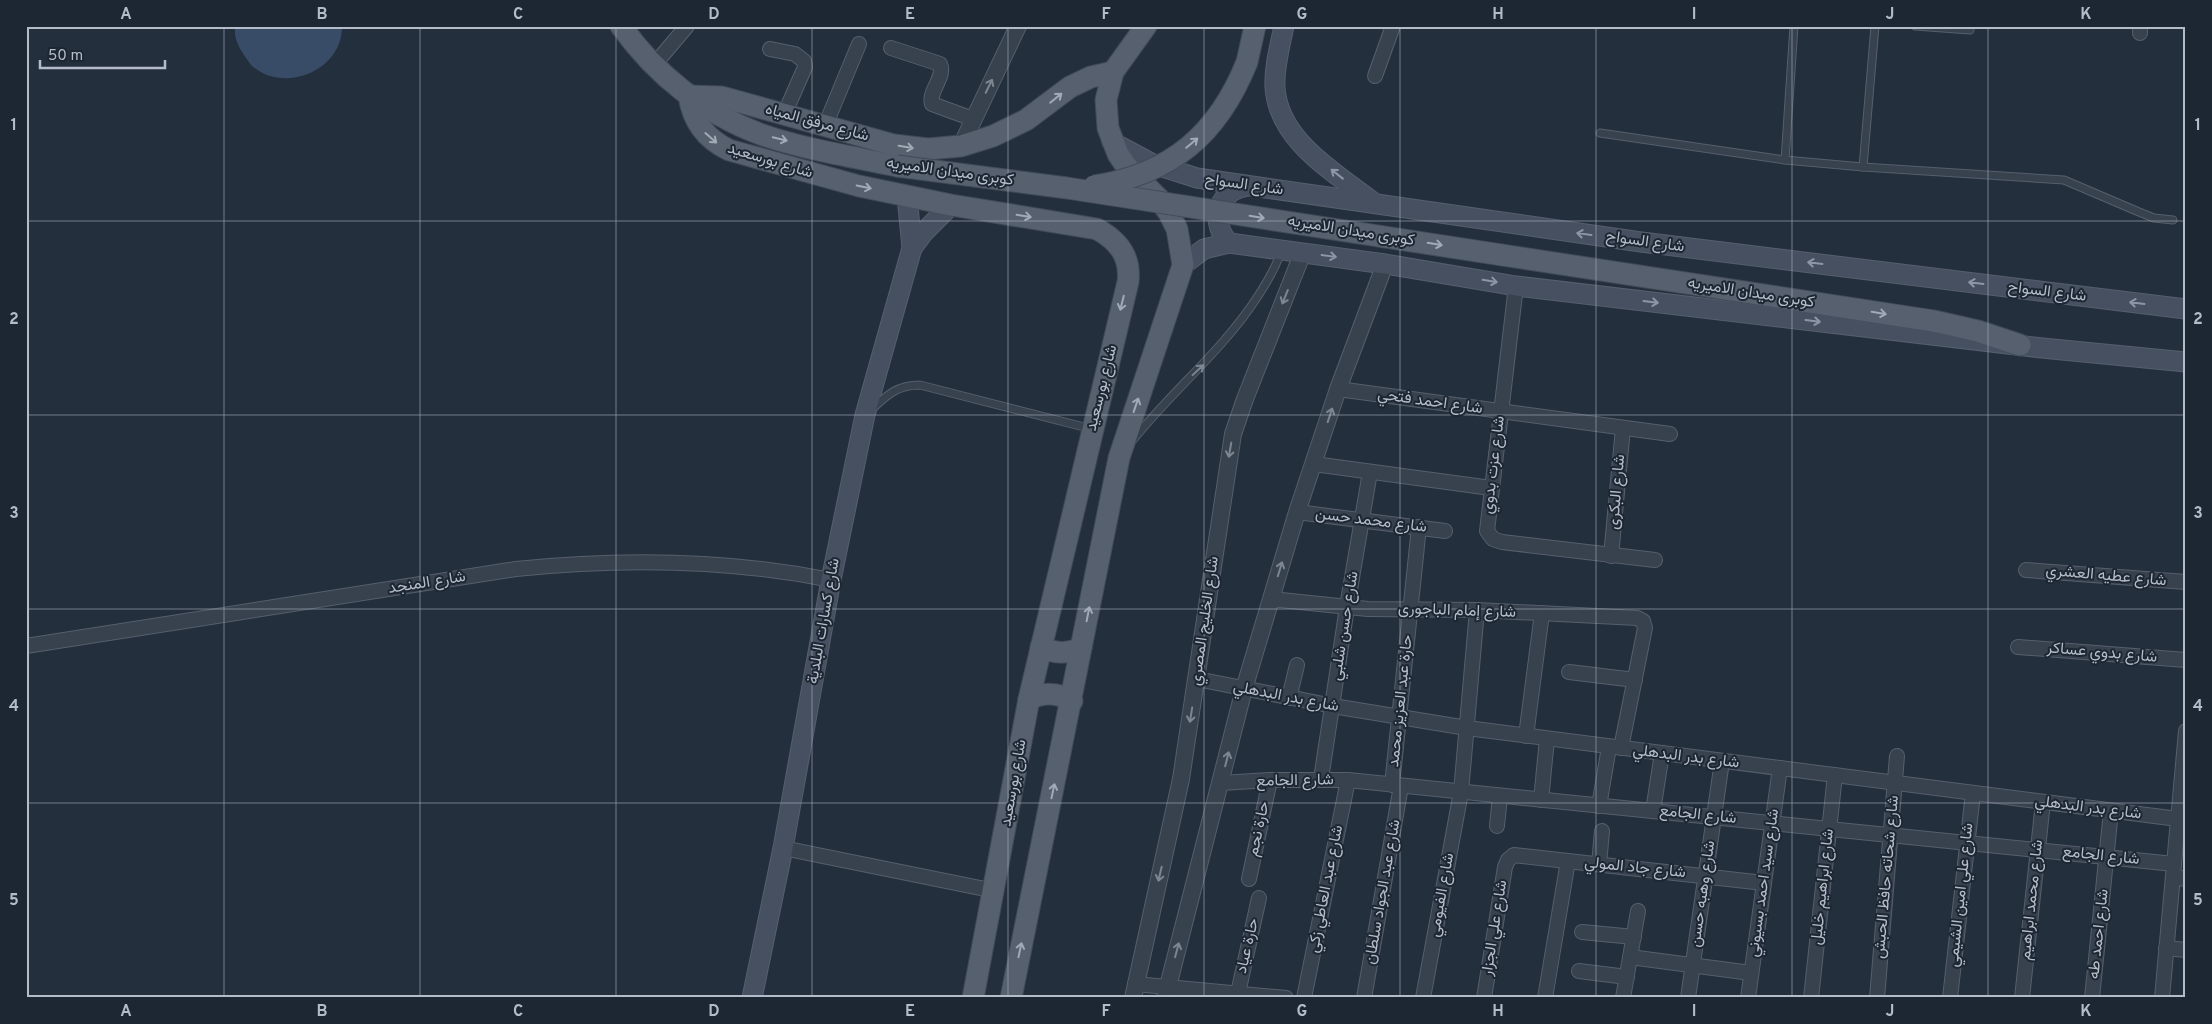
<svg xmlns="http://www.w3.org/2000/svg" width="2212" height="1024" font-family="Overpass,Vazirmatn,sans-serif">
<rect width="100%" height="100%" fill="#242f3e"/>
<path fill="#394c67" d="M 235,26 L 342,26 C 343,71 283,95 251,65 C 248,61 245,56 242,52 C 237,44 234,36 235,26 Z"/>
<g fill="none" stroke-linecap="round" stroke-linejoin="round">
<g stroke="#565f6c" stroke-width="9">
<g id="service">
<path d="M 1915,26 L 1970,30"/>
<path d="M 1600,133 L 1785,160 L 1863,167 L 2064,180 L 2139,212 L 2154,218 L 2173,220"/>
<path d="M 1785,160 L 1794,26"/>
<path d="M 1863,167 L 1875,26"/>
<path d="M 871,410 C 887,395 897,385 920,385 L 1092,429"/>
<path d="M 1133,440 C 1172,391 1221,352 1256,299 C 1266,284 1276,268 1281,251"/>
</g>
</g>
<g stroke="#565f6c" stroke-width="16">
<g id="minor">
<path d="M 2140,33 L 2140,26"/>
<path d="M 891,48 L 940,64 C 946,77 928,91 932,104 L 973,119"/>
<path d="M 770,49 L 795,54 L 804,61 L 805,67 L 784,115"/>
<path d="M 654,65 L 687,26"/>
<path d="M 1375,76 L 1393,26"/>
<path d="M 825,126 L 859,44"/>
<path d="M 1516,286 L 1487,531 L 1493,539 L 1502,542 L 1655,560"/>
<path d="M 1338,389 L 1670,434"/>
<path d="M 1314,464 L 1491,488"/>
<path d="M 1297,512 L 1445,531"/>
<path d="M 1611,556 L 1623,428"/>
<path d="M 2026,570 L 2186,582"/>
<path d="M 1271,599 L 1368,609 L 1477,610 L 1637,618 L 1643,621 L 1645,628 L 1621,748"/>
<path d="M 26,646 L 516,569 C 622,558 726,559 831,580"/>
<path d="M 2018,647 L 2186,660"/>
<path d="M 1569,672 L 1635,680"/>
<path d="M 1197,679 L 1333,706 L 1467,728 L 2178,819"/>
<path d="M 1289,698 L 1297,665"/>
<path d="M 1526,736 L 1542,613"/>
<path d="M 1321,779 L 1347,607 L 1370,472"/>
<path d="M 1221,783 L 1270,780 L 1348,780 L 2174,864"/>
<path d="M 1392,785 L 1419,527"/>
<path d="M 1541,800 L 1547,739"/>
<path d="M 1599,806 L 1609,747"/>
<path d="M 1653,811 L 1662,753"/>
<path d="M 1497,826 L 1500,796"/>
<path d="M 783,848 L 995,891"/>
<path d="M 1599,864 L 1602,831"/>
<path d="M 2173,877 L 2186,879"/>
<path d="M 1249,879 L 1270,780"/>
<path d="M 1582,932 L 1634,937"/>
<path d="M 2166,948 L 2186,950"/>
<path d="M 1630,957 L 1751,973"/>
<path d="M 1579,971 L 1627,977"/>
<path d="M 1135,984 L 1286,998"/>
<path d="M 1238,993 L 1259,898"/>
<path d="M 1304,998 L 1348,780"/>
<path d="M 1364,998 L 1401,786"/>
<path d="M 1423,998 L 1461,792 L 1477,610"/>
<path d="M 1484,998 L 1505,867 L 1508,860 L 1514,855 L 1764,883"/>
<path d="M 1545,998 L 1568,861"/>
<path d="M 1623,998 L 1638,911"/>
<path d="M 1688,998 L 1722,761"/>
<path d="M 1748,998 L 1780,768"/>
<path d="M 1811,998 L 1835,775"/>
<path d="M 1877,998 L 1897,756"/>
<path d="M 1950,998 L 1973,793"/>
<path d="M 2022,998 L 2043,802"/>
<path d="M 2092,998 L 2111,811"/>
<path d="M 2162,998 L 2186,731"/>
</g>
</g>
<g stroke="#565f6c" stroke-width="18">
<g id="tertiary">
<path d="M 961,146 L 1018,26"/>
<path d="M 1133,998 L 1181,779 L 1233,434 L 1245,399 L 1303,252"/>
<path d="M 1165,998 L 1244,689 L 1271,599 L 1297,512 L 1338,389 L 1385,264"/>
</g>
</g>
<g stroke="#565f6c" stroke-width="21">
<g id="secondary">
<path d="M 1284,26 C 1280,46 1274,67 1275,87 C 1278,141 1336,173 1374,203"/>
<path d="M 1112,142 L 1153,164 L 1197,178 L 1641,242 L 2186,309"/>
<path d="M 1229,243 C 1209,222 1217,190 1248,186"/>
<path d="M 912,248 L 924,232 L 951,205"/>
<path d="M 1183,265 L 1204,249 L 1229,243 L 1385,264 L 1516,286 L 2042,348 L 2186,362"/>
<path d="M 752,998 L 783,848 L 831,580 L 865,415 L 912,248 L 907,196"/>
</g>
</g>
<g stroke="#414a57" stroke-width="23">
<g id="primary">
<path d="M 621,26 C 656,75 704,113 760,134 C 802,149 854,157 897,166"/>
<path d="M 1247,62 L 1255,26"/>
<path d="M 689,96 C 693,122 706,139 729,150 L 859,186 L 951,205 L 1097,229 C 1119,241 1131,257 1128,282 L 1029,699 L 973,998"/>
<path d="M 689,96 L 722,97 L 894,145 L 928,149 L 961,146 L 993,136 L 1026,120 L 1070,87 L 1091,77 L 1113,72"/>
<path d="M 1502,255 L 1934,321 L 1978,331 L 2020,345"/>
<path d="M 1041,647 C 1055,654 1067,654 1081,648"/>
<path d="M 1029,699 C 1044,692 1057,692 1072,701"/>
<path d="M 1011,998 L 1119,458 L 1183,265 L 1177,229 L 1169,213 L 1159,199 L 1126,166 L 1118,154 L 1108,128 L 1106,100 L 1113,72 L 1146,26"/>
</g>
</g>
<use href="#service" stroke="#38414e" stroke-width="7"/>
<use href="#minor" stroke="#38414e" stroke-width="14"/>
<use href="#tertiary" stroke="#38414e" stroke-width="16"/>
<use href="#secondary" stroke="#465061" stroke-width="19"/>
<use href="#primary" stroke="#56606e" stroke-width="21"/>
<g stroke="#414a57" stroke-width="23" stroke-linecap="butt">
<g id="primary-bridge">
<path d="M 897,166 L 1067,188 L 1502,255"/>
<path d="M 1094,186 C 1172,174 1218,134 1247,62"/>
</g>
</g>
<use href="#primary-bridge" stroke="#56606e" stroke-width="21"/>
</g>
<defs><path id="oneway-shaft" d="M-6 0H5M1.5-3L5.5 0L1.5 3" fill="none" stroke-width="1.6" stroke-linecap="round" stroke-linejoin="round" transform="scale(1.25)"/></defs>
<g stroke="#7c8592">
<use href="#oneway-shaft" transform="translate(989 86) rotate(-64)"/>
<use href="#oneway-shaft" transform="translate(1285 297) rotate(112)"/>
<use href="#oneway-shaft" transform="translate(1198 370) rotate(-43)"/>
<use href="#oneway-shaft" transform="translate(1330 415) rotate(-72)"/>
<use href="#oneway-shaft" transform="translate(1230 450) rotate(100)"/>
<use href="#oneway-shaft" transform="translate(1280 569) rotate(-73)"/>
<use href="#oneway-shaft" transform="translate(1191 715) rotate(99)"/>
<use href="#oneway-shaft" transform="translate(1227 759) rotate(-76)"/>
<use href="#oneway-shaft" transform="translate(1160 874) rotate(103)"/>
<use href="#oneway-shaft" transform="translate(1177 950) rotate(-75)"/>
</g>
<g stroke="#a1aab7">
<use href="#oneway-shaft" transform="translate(1056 98) rotate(-39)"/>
<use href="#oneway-shaft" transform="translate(711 138) rotate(41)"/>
<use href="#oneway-shaft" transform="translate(780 139) rotate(14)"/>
<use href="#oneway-shaft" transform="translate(1192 143) rotate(-40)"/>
<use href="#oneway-shaft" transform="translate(906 147) rotate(10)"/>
<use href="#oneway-shaft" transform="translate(864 187) rotate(12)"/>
<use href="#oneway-shaft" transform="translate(1024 216) rotate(9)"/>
<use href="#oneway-shaft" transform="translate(1257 217) rotate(9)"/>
<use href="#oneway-shaft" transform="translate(1435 244) rotate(9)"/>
<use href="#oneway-shaft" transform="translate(1122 303) rotate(104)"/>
<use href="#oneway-shaft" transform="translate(1879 313) rotate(9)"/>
<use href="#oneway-shaft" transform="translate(1136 405) rotate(-71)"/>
<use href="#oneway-shaft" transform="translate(1088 614) rotate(-79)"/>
<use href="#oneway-shaft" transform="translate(1053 791) rotate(-78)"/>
<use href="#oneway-shaft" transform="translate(1020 950) rotate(-78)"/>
</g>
<g stroke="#8e96a5">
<use href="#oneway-shaft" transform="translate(1337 174) rotate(-142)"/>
<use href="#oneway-shaft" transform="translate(1584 234) rotate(-172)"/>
<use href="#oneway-shaft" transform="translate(1329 256) rotate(8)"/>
<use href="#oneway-shaft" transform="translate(1815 263) rotate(-173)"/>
<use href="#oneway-shaft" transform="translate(1490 281) rotate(9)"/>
<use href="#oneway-shaft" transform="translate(1976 283) rotate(-173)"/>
<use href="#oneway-shaft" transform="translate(1651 302) rotate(7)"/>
<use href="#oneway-shaft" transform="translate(2137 303) rotate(-173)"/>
<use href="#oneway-shaft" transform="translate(1813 321) rotate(7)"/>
</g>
<path fill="none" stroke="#b4bcc9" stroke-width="1" stroke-opacity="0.55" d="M 224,26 L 224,998M 420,26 L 420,998M 616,26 L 616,998M 812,26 L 812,998M 1008,26 L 1008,998M 1204,26 L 1204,998M 1400,26 L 1400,998M 1596,26 L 1596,998M 1792,26 L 1792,998M 1988,26 L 1988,998M 26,221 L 2186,221M 26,415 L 2186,415M 26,609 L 2186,609M 26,803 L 2186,803"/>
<g text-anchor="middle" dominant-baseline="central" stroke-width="4" stroke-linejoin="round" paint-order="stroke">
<g font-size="16" fill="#b4bcc9" stroke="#1d2633">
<text transform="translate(817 123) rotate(15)">شارع مرفق المياه</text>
<text transform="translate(770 161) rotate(17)">شارع بورسعيد</text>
<text transform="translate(950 172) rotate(8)">كوبرى ميدان الاميريه</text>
<text transform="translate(1244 185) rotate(8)">شارع السواح</text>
<text transform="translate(1351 231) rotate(9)">كوبرى ميدان الاميريه</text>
<text transform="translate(1645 242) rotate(8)">شارع السواح</text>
<text transform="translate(2047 292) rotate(7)">شارع السواح</text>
<text transform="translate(1751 293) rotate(9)">كوبرى ميدان الاميريه</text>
<text transform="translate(1102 388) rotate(-76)">شارع بورسعيد</text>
<text transform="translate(1430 402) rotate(8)">شارع احمد فتحي</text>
<text transform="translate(1494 465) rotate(-83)">شارع عزت بدوي</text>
<text transform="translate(1617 492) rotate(-85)">شارع البكرى</text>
<text transform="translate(1371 521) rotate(7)">شارع محمد حسن</text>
<text transform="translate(2106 576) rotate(5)">شارع عطيه العشري</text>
<text transform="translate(427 583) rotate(-9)">شارع المنجد</text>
<text transform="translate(1457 611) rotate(2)">شارع إمام الباجورى</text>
<text transform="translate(824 621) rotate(-80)">شارع كسارات البلدية</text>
<text transform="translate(1205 621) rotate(-82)">شارع الخليج المصري</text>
<text transform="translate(1345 626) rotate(-81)">شارع حسن شلبي</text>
<text transform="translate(2102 653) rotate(5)">شارع بدوي عساكر</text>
<text transform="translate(1286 697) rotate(11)">شارع بدر البدهلي</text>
<text transform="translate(1401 701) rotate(-84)">حارة عبد العزيز محمد</text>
<text transform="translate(1686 757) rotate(7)">شارع بدر البدهلي</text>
<text transform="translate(1295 781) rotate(-1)">شارع الجامع</text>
<text transform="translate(1014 783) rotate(-80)">شارع بورسعيد</text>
<text transform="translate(2088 808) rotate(7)">شارع بدر البدهلي</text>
<text transform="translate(1698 815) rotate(6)">شارع الجامع</text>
<text transform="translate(1259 829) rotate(-78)">حارة نجم</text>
<text transform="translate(2101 856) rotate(6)">شارع الجامع</text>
<text transform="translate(1635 868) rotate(6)">شارع جاد المولي</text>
<text transform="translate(1887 877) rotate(-85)">شارع شحاته حافظ الحبش</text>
<text transform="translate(1764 883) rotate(-82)">شارع سيد احمد بسيوني</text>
<text transform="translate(1823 887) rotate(-84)">شارع ابراهيم خليل</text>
<text transform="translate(1326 889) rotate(-79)">شارع عبد العاطي زكي</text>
<text transform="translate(1383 892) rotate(-80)">شارع عبد الجواد سلطان</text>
<text transform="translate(1703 894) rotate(-82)">شارع وهبه حسن</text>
<text transform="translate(1442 895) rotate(-80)">شارع الفيومي</text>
<text transform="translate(1961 895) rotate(-84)">شارع علي امين الشيمي</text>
<text transform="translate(2032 900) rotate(-84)">شارع محمد ابراهيم</text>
<text transform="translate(1495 928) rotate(-81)">شارع علي الجزار</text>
<text transform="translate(2099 934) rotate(-84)">شارع احمد طه</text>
<text transform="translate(1248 946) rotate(-77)">حارة عياد</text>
</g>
</g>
<rect width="2212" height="1024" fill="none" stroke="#1d2633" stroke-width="55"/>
<path d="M40 60v8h125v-8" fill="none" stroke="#b4bcc9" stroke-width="2.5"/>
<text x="48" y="60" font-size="15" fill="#b4bcc9" stroke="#1d2633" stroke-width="4" paint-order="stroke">50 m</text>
<rect x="28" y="28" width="2156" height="968" fill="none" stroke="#b4bcc9" stroke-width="2"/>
<g font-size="16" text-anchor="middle" font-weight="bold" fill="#b4bcc9">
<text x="126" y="19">A</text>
<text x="322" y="19">B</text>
<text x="518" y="19">C</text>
<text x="714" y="19">D</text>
<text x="910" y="19">E</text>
<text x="1106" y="19">F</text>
<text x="1302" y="19">G</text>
<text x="1498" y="19">H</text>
<text x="1694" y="19">I</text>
<text x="1890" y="19">J</text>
<text x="2086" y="19">K</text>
<text x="14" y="130">1</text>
<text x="2198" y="130">1</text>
<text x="14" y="324">2</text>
<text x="2198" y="324">2</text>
<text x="14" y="518">3</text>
<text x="2198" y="518">3</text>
<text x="14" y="711">4</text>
<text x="2198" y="711">4</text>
<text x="14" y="905">5</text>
<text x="2198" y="905">5</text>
<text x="126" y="1016">A</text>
<text x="322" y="1016">B</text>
<text x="518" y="1016">C</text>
<text x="714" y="1016">D</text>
<text x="910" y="1016">E</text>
<text x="1106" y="1016">F</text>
<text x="1302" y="1016">G</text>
<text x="1498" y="1016">H</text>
<text x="1694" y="1016">I</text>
<text x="1890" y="1016">J</text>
<text x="2086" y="1016">K</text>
</g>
</svg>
